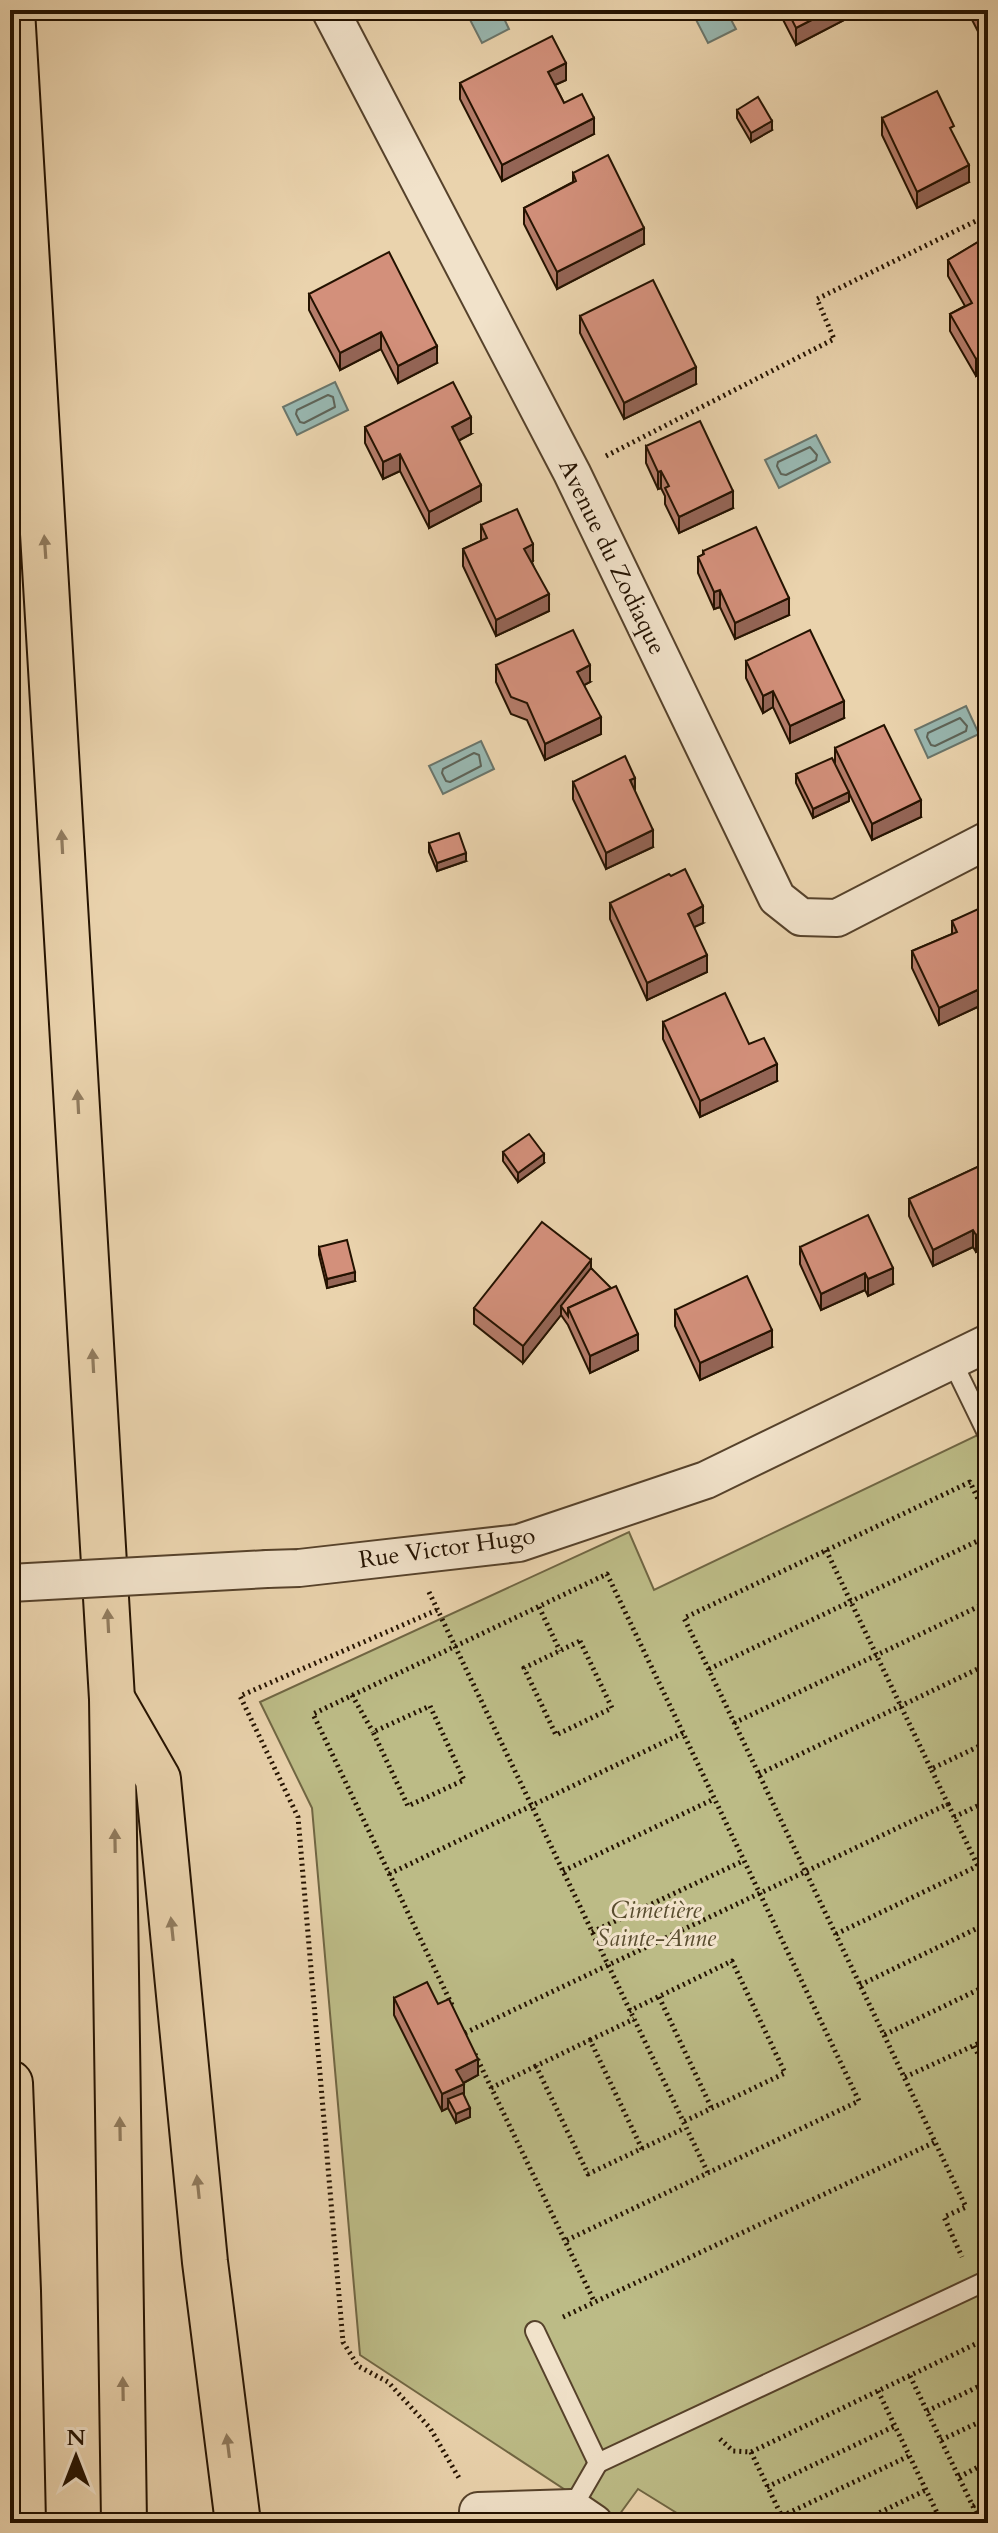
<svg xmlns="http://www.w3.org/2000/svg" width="998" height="2533" font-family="Cardo,serif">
<rect width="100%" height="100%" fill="#ead3ad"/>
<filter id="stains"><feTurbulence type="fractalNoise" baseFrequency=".0025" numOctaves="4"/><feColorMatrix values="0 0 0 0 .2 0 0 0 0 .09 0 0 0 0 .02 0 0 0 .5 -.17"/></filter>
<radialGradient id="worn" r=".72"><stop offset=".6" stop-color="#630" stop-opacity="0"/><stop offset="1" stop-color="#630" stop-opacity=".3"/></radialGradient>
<path fill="#bcbb86" stroke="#706643" stroke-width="2" d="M 988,1430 L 988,2523 L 693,2523 L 638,2489 L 614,2522 L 360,2355 L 312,1808 L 260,1702 L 629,1532 L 654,1590 Z"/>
<g fill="#98b7b0" stroke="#6a756a" stroke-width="2">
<path d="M 465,10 L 500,10 L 509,29 L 482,43 Z"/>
<path d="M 691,10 L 726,10 L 736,29 L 708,43 Z"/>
<path d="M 335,382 L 348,410 L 297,435 L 283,407 Z"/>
<path d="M 816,435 L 830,462 L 779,488 L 765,460 Z"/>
<path d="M 966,706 L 979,734 L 928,758 L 915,730 Z"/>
<path d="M 481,741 L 494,769 L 443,794 L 429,766 Z"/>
</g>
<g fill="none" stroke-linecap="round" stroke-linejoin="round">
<g stroke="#5e6458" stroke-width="2">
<path d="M 328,395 L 333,397 L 335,407 L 304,423 L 300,422 L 296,414 L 297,410 Z"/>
<path d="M 810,447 L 817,455 L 816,460 L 786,475 L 781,474 L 777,466 L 778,462 Z"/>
<path d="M 960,718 L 967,726 L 966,731 L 935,746 L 931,745 L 927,737 L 928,733 Z"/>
<path d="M 474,753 L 479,755 L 481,766 L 450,782 L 446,781 L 442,773 L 443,769 Z"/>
</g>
<g stroke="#56422b" stroke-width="22">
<g id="lane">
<path d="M 952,1361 L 988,1435"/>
<path d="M 535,2331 L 598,2463 L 988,2280"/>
<path d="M 572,2508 L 598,2463"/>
</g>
</g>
<g stroke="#56422b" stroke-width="40">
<g id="street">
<path d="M 330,10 L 572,473 L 777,898 L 801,917 L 837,918 L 988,840"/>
<path d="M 267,1569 L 299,1568 L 519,1543 L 706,1480 L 988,1343"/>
<path d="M 478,2511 L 572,2508 L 594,2523"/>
</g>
</g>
<g stroke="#241200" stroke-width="48">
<g id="highway">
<path d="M 12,10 L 112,1699 L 124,2523"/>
<path d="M 115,1704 L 158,1779 L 205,2262 L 238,2523"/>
<path d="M 10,2083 L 18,2291 L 23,2523"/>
</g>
</g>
<g stroke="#241200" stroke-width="5" stroke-dasharray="2 4" stroke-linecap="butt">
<path d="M 606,456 L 834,339 L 817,299 L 988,215"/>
<path d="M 988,1520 L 970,1482 L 684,1618 L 884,2035 L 988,1985"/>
<path d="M 826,1550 L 931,1769"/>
<path d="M 429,1592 L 708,2173"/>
<path d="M 539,1607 L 560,1651"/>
<path d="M 437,1610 L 240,1696 L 298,1817 L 343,2342 L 358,2366 L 388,2382 L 430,2428 L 459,2478"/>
<path d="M 580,1641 L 612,1708 L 556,1735 L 524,1668 Z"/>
<path d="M 709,1669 L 988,1536"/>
<path d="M 352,1695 L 373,1732"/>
<path d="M 430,1706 L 464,1780 L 408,1806 L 373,1732 Z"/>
<path d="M 734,1723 L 988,1602"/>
<path d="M 759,1774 L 988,1664"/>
<path d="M 948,1804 L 988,1887"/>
<path d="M 954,1817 L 988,1801"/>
<path d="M 563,1871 L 714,1799"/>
<path d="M 389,1874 L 683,1733"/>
<path d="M 592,1932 L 743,1861"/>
<path d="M 836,1934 L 988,1861"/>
<path d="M 860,1985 L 988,1923"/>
<path d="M 659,1997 L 712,2109"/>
<path d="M 452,2005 L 313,1714 L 607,1574 L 859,2101 L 565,2241"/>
<path d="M 629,2011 L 732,1961 L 785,2073 L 683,2122"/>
<path d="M 465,2033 L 948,1804 L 931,1769 L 988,1742"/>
<path d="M 884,2035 L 966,2207 L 944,2217 L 962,2257"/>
<path d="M 590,2040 L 634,2019"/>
<path d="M 974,2046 L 988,2074"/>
<path d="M 475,2054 L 594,2301"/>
<path d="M 905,2077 L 988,2039"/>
<path d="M 491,2088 L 536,2066"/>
<path d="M 642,2149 L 590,2040 L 536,2066 L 588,2174 L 685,2128"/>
<path d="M 563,2317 L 935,2142"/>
<path d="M 910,2376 L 981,2523"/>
<path d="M 878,2391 L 942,2523"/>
<path d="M 927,2411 L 988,2382"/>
<path d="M 720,2439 L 733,2451 L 751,2452 L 988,2338"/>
<path d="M 941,2440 L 988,2418"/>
<path d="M 751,2452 L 785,2523"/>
<path d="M 959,2477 L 988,2462"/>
<path d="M 767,2487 L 895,2426"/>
<path d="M 973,2506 L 988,2499"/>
<path d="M 782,2516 L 909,2456"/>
<path d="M 858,2523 L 926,2490"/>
</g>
<use href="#lane" stroke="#f1e2ca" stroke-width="18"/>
<use href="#street" stroke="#f1e2ca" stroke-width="36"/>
<use href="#highway" stroke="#ead3ad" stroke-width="44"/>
<g stroke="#56422b" stroke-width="40" stroke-linecap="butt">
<path id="street-bridge" d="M 10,1583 L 267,1569"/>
</g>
<use href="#street-bridge" stroke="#f1e2ca" stroke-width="36"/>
</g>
<g fill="#b57c6a" stroke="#241200" stroke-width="2">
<path d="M 778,10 L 852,10 L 852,16 L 796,45 Z"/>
<path d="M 967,10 L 988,10 L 988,51 Z"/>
<path d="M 566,80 L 555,85 L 564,103 L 594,134 L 502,181 L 460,99 L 460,83 Z"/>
<path d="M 737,110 L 772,130 L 751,142 L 737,118 Z"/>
<path d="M 882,118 L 969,182 L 917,208 L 882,135 Z"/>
<path d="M 573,173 L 644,244 L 557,289 L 524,224 L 524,208 L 573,182 Z"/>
<path d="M 988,236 L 988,369 L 976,376 L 950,331 L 950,314 L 965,306 L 948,276 L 948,260 Z"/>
<path d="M 309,294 L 437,363 L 398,383 L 381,349 L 340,370 L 309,310 Z"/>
<path d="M 580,316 L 696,384 L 624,419 L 580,333 Z"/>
<path d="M 365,427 L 471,434 L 458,441 L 481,501 L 429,528 L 400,471 L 383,479 L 365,443 Z"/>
<path d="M 646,446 L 733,508 L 679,533 L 665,504 L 665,496 L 661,488 L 658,489 L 646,463 Z"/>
<path d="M 481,525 L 533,561 L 532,562 L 549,611 L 496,636 L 463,566 L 463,549 L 481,541 Z"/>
<path d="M 703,551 L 789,615 L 735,639 L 720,607 L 714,609 L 698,573 L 698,557 L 703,555 Z"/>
<path d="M 746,661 L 844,718 L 790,743 L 773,707 L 763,713 L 746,678 Z"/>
<path d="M 496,665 L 590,682 L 584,685 L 601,734 L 545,760 L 527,720 L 511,714 L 496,682 Z"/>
<path d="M 835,748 L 921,817 L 872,840 L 849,793 L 849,801 L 813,818 L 796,783 L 796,774 L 835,764 Z"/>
<path d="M 573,782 L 653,847 L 606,869 L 573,799 Z"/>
<path d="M 429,843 L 466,861 L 437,871 L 429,852 Z"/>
<path d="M 610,903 L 703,923 L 694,927 L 707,972 L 647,1000 L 610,919 Z"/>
<path d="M 988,907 L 988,1002 L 939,1025 L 912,968 L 912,951 L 952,934 L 952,921 Z"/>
<path d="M 663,1022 L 777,1081 L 700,1117 L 663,1039 Z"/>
<path d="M 503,1152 L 544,1163 L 518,1182 L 503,1161 Z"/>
<path d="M 988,1162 L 988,1246 L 976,1252 L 973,1247 L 933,1266 L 909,1216 L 909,1199 Z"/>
<path d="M 319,1247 L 355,1281 L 327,1288 L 319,1255 Z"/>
<path d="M 800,1247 L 893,1284 L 868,1296 L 865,1290 L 821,1310 L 800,1264 Z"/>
<path d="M 591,1268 L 638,1350 L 590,1373 L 568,1325 L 561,1315 L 523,1363 L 474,1324 L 474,1308 Z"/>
<path d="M 675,1310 L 772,1347 L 700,1380 L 675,1326 Z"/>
<path d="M 394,1998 L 478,2075 L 464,2083 L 464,2096 L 470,2117 L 456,2123 L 448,2108 L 442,2111 L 394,2015 Z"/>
</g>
<g fill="#946556" stroke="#241200" stroke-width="2">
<path d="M 831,10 L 852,10 L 852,16 L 796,45 L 796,28 Z"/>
<path d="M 566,63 L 566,80 L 548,88 L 548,72 Z"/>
<path d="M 594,118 L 594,134 L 502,181 L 502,165 Z"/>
<path d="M 772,121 L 772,130 L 751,142 L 751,133 Z"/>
<path d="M 969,165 L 969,182 L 917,208 L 917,192 Z"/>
<path d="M 644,228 L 644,244 L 557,289 L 557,272 Z"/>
<path d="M 381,332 L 381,349 L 340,370 L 340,353 Z"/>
<path d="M 437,346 L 437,363 L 398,383 L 398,366 Z"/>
<path d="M 988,352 L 988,369 L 976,376 L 976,359 Z"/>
<path d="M 696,367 L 696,384 L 624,419 L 624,403 Z"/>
<path d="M 471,417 L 471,434 L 452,444 L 452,427 Z"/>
<path d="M 400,454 L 400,471 L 383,479 L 383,462 Z"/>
<path d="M 661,471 L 661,488 L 658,489 L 658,472 Z"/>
<path d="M 481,485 L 481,501 L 429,528 L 429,512 Z"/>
<path d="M 733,491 L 733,508 L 679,533 L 679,517 Z"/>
<path d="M 533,544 L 533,561 L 524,565 L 524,549 Z"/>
<path d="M 720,590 L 720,607 L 714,609 L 714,592 Z"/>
<path d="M 549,594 L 549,611 L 496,636 L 496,620 Z"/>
<path d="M 789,598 L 789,615 L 735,639 L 735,623 Z"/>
<path d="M 590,665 L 590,682 L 577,689 L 577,672 Z"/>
<path d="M 773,691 L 773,707 L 763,713 L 763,696 Z"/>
<path d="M 844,701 L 844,718 L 790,743 L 790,726 Z"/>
<path d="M 601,717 L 601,734 L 545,760 L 545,744 Z"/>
<path d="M 635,778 L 635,794 L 630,780 Z"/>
<path d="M 849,792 L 849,801 L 813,818 L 813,809 Z"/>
<path d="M 921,800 L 921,817 L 872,840 L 872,824 Z"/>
<path d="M 653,830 L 653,847 L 606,869 L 606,853 Z"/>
<path d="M 466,853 L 466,861 L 437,871 L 437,863 Z"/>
<path d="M 703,906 L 703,923 L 688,930 L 688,914 Z"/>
<path d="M 707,955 L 707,972 L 647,1000 L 647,983 Z"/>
<path d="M 988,985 L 988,1002 L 939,1025 L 939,1008 Z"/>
<path d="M 777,1064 L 777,1081 L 700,1117 L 700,1101 Z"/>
<path d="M 544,1154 L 544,1163 L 518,1182 L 518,1173 Z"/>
<path d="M 988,1229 L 988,1246 L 976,1252 L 976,1235 Z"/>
<path d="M 973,1230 L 973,1247 L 933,1266 L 933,1250 Z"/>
<path d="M 591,1260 L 591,1277 L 561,1306 L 561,1315 L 523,1363 L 523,1346 Z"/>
<path d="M 893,1268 L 893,1284 L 868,1296 L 868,1279 Z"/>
<path d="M 355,1272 L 355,1281 L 327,1288 L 327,1279 Z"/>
<path d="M 865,1273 L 865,1290 L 821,1310 L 821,1294 Z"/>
<path d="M 772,1330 L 772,1347 L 700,1380 L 700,1363 Z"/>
<path d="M 638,1334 L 638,1350 L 590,1373 L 590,1356 Z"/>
<path d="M 478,2059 L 478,2075 L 456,2087 L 456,2070 Z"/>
<path d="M 464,2084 L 464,2101 L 448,2099 L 448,2108 L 442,2111 L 442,2094 Z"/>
<path d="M 470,2108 L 470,2117 L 456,2123 L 456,2114 Z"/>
</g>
<g fill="#d3907b" stroke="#241200" stroke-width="2">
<path d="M 787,10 L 831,10 L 796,28 Z"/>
<path d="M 975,10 L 988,10 L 988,35 Z"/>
<path d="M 552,36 L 566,63 L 548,72 L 564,103 L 582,94 L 594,118 L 502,165 L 460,83 Z"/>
<path d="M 937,91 L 954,126 L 950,128 L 969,165 L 917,192 L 882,118 Z"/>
<path d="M 758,97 L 772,121 L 751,133 L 737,110 Z"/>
<path d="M 608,155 L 644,228 L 557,272 L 524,208 L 576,181 L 573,173 Z"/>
<path d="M 988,236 L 988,352 L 976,359 L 950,314 L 972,303 L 948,260 Z"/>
<path d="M 389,252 L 437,346 L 398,366 L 381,332 L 340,353 L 309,294 Z"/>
<path d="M 653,280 L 696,367 L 624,403 L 580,316 Z"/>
<path d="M 453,382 L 471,417 L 452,427 L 481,485 L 429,512 L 400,454 L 383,462 L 365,427 Z"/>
<path d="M 700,421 L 733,491 L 679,517 L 665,488 L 669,486 L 661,471 L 658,472 L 646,446 Z"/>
<path d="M 517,509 L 533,544 L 524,549 L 549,594 L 496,620 L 463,549 L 487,538 L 481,525 Z"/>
<path d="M 756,527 L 789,598 L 735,623 L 720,590 L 714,592 L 698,557 L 704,554 L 703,551 Z"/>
<path d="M 573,630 L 590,665 L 577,672 L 601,717 L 545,744 L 527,703 L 511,697 L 496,665 Z"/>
<path d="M 810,630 L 844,701 L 790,726 L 773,691 L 763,696 L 746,661 Z"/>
<path d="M 884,725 L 921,800 L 872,824 L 835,748 Z"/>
<path d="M 625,756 L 635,778 L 630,780 L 653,830 L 606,853 L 573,782 Z"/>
<path d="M 832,758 L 849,792 L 813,809 L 796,774 Z"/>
<path d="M 459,833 L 466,853 L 437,863 L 429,843 Z"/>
<path d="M 685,869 L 703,906 L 688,914 L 707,955 L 647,983 L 610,903 L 669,874 L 671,876 Z"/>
<path d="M 987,905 L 988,985 L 939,1008 L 912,951 L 957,932 L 952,921 Z"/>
<path d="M 725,993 L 749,1044 L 764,1038 L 777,1064 L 700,1101 L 663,1022 Z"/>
<path d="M 529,1134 L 544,1154 L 518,1173 L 503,1152 Z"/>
<path d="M 988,1162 L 988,1229 L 976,1235 L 973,1230 L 933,1250 L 909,1199 Z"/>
<path d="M 868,1215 L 893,1268 L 868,1279 L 865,1273 L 821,1294 L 800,1247 Z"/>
<path d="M 542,1222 L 591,1260 L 523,1346 L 474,1308 Z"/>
<path d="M 347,1240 L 355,1272 L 327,1279 L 319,1247 Z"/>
<path d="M 591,1268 L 611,1288 L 568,1308 L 568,1316 L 561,1306 Z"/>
<path d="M 747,1276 L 772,1330 L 700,1363 L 675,1310 Z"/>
<path d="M 616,1286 L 638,1334 L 590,1356 L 568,1308 Z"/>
<path d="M 427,1982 L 438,2004 L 449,1999 L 478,2059 L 456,2070 L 464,2084 L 442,2094 L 394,1998 Z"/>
<path d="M 463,2093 L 470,2108 L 456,2114 L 448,2099 Z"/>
</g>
<defs><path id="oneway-solid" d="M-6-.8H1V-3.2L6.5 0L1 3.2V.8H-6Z" transform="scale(2)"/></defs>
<g fill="#917c5f">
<use href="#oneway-solid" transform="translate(45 547) rotate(-94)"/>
<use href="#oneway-solid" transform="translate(62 842) rotate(-93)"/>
<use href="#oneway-solid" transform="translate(78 1102) rotate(-93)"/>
<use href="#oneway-solid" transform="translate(93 1361) rotate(-93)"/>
<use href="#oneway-solid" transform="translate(108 1621) rotate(-93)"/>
<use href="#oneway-solid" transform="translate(115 1841) rotate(-91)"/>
<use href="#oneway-solid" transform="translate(172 1929) rotate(-96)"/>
<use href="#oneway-solid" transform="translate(120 2129) rotate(-91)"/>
<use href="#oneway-solid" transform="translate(198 2187) rotate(-96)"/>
<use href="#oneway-solid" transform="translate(123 2389) rotate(-91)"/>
<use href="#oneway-solid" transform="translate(228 2446) rotate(-97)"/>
</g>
<g text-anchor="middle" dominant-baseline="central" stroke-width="6" stroke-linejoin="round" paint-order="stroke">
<g font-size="24" fill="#241200" stroke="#f1e2ca">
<text transform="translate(612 557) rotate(64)">Avenue du Zodiaque</text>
<text transform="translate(447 1548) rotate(-8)">Rue Victor Hugo</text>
</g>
<g font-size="24" font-style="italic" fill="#594d2f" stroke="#f1e2ca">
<text x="656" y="1910">Cimetière<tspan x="656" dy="28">Sainte-Anne</tspan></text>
</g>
</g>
<rect width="998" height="2533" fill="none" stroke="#ead3ad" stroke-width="40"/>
<rect x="12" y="12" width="974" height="2509" fill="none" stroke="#241200" stroke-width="4"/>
<rect x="20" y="20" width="958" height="2493" fill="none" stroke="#241200" stroke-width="2"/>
<g transform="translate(76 2457)" stroke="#f1e2ca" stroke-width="6" paint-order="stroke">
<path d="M0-6L14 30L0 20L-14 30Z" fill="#241200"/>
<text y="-12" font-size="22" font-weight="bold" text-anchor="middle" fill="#241200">N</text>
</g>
<rect width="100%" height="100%" filter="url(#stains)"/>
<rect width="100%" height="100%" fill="url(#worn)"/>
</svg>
